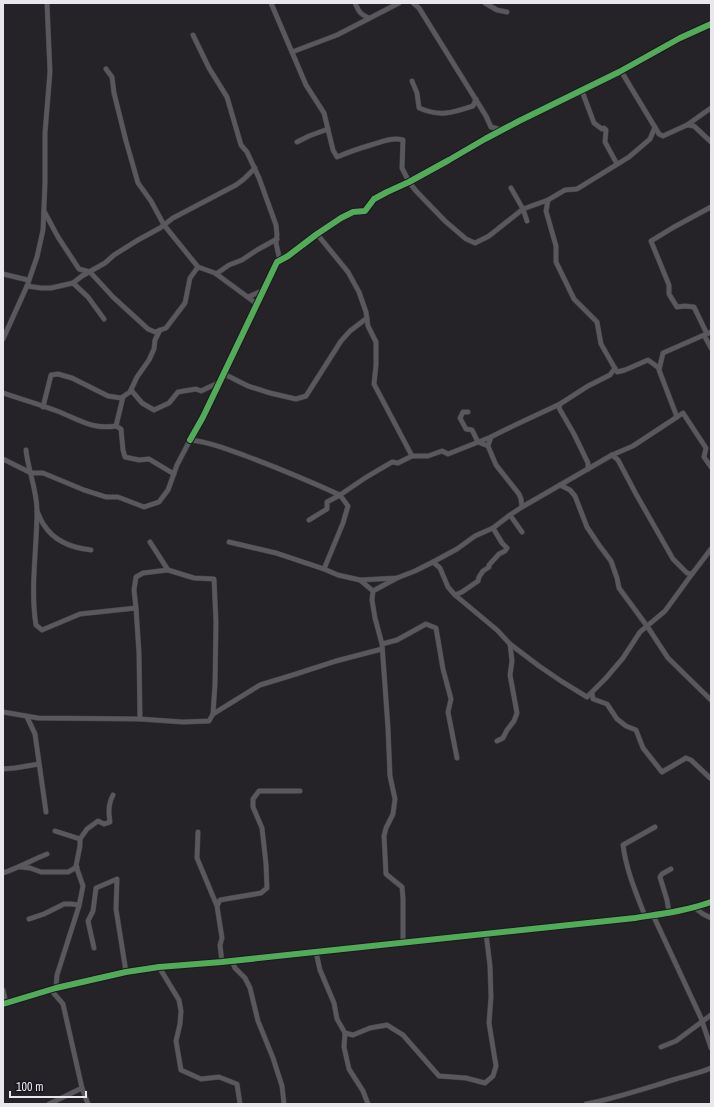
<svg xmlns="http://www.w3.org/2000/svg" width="714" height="1107" font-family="'Archivo Narrow',sans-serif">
<rect width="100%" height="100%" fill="#252327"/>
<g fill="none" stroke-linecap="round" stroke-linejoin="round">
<g stroke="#424144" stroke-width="5.5">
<g id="street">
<path d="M 271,3 L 306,85 L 324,113 L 333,150 L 337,157 C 349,152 360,148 371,145 C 382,142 391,137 403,140 L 402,168 L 409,182 L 416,191 L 445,221 L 466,239 L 475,243 L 489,236 L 523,209 L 548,200"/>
<path d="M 355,3 C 359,12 360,14 369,18"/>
<path d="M 413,3 L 419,8 L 486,116 L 491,127 L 502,130"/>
<path d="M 485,3 L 497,10 L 507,12"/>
<path d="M 193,35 L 209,68 L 227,97 L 241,145 L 247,152 L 259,178 L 276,225 L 277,235 L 276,243 L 280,261"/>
<path d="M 292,52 L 337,35 L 399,3"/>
<path d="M 106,69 L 112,77 L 114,93 L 126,141 L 138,183 L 151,201 L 164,225 L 198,267 L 215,273 L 257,304"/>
<path d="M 621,71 L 659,134 L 663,136 L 687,125 L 694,126 L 711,142"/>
<path d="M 412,81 L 417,93 L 419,108 C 440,117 452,113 473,106 L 476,99"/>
<path d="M 582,91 L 594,123 L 602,129 L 604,128 L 606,130 L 605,142 L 617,164"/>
<path d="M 687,125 L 711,108"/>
<path d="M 655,127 L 650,139 L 629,157 L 577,189 L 565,190 L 548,200 L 546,211 L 556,246 L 556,262 L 574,299 L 597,322 L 601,344 L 617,372 L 625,370 L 648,360 L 659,368"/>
<path d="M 297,142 L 309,136 L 328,129"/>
<path d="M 511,188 L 523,209 L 527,221"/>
<path d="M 44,211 L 58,237 L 79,269 L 90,272 L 113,297 L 148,329 L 155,332 L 166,328 L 185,303 L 190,278 L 198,267"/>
<path d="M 317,234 L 348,272 L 359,292 L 366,312 L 368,326 L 376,342 L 376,365 L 374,384 L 412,456"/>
<path d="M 3,274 L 28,280"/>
<path d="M 216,274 L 229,265 L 242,260 L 257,250 L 277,239"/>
<path d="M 73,283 L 88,297 L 104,319"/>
<path d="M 27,286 L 41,288 L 51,288 L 73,283 L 82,276 L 105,263 L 114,255 L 138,240 L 160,228 L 173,218 L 236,185 L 244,179 L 255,168"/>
<path d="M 248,297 L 264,290"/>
<path d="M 711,332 L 704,335 L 711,348"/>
<path d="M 707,334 L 694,307 L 685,306 L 677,307 L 669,294 L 669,285 L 651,241 L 674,227 L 711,207"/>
<path d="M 3,339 L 27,286 L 37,257 L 43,230 L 45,183 L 45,133 L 50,72 L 47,3"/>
<path d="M 224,374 L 248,386 L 270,393 L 296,399 L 306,396 L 341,341 L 350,331 L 367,318"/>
<path d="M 131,390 L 142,403 L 154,410 L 169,403 L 178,392 L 196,389 L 201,391 L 220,382"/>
<path d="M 3,393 C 21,399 39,404 57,411 C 78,419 92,430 116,426 L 121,429 L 123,450 L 125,457 L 139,460 L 149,459 L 174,474"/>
<path d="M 43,407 L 51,375 L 58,374 L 72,378 L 108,396 L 121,398 L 130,392 L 137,377 L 149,360 L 154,349 L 155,340 L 160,330"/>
<path d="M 468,412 L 463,412 L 460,418 L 466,429 L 472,430 L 478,442 L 488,446"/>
<path d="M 677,417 L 683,413 L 706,448 L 704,457 L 711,467"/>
<path d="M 116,426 L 123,397"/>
<path d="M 190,440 L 203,417 L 277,262 L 288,256 L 317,234 L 341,218 L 353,212 L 365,211 L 374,199 L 387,192 L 409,182 L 449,160 L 485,139 L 519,121 L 619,72 L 680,38 L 711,24"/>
<path d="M 26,450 C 28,470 37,490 37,511 C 37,548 30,589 36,625 L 42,630 L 80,614 L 136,608 L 139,653 L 140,719"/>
<path d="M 612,455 L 618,460 L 636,494 L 673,559 L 687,573 L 692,574 L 711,549"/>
<path d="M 3,459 L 31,473 L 43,473 L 84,490 L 106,497 L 118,497 L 144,507 L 159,502 L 168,490 L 177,465 L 190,440 C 209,442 227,449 246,456 C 278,468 309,481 340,495 L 365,478 L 392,462 L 398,463 L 412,456 L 428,456 L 442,451 L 448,454 L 491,437"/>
<path d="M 588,469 L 588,463 L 574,434 L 559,408 L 560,404 L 588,386 L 610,375 L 615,368"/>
<path d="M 560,485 L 570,490 L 575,496 L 587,527 L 599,545 L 611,561 L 617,578 L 619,588 L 647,626 L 668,658 L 711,700"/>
<path d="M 522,507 L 521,499 L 519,494 L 496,465 L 488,446 L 491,437 C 514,425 537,415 560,404"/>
<path d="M 37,511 C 39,515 41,521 44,525 C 54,541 73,548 91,550"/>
<path d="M 309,520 L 327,509 L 327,502 L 340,495 L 348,506 L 343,523 L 324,569"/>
<path d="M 522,532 L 510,515 L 522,507 L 593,466 L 612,455 L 633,446 L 677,417 L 659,370 L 663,353 L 704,335"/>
<path d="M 229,542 L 276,553 L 324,569 L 338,575 L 360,580 L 397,578 L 415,571 L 433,562 L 457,549 L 475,536 L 493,528 L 510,515"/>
<path d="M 433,562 L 440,568 L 448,587 L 455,595 L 497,630 L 510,644 L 539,666 L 561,681 L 587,697 L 606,678 L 623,658 L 640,632 L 665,611 L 692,574"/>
<path d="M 397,578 L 373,591 L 372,600 L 375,618 L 382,644 L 388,728 L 390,776 L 395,799 L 393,814 L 386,828 L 384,836 L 386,874 L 402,887 L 403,898 L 403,942"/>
<path d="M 360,580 L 373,591"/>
<path d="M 455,595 L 462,592 L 478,581 L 479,577 L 483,571 L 489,567 L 489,565 L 499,554 L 505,551 L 507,548 L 502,543 L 493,528"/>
<path d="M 136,608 L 134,590 L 136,577 L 143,573 L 168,570"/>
<path d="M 382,644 L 397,640 L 426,624 L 436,628 L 443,669 L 451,699 L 448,712 L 457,758"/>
<path d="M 592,693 L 593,699 L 607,704 L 617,719 L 626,726 L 636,730 L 643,748 L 662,772 L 686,758 L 691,760 L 710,778 L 711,778"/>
<path d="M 3,712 L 38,718 L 140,719 L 183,722 L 209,721 L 213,714 L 215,684 L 216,622 L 214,579 L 194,578 L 168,570 L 150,542"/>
<path d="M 213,714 L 260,685 L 296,674 L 336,661 L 382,649"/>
<path d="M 27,717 L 35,734 L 46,812"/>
<path d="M 497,741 L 503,738 L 507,730 L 514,721 L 517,713 L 510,675 L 512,661 L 510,644"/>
<path d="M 3,769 L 15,768 L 39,764"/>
<path d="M 55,831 L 80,839 L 80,846 L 76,866 L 83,886 L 79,906 L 57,975 L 56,988"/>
<path d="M 198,832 L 197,858 L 217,906"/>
<path d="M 80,839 L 87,829 L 98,821 L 104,824 L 110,822 C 108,812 108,804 113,795"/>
<path d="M 20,867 L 30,868 L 41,872 L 68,872 L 77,867"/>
<path d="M 3,873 C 18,868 32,860 47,854"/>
<path d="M 695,908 L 703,914 L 711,918"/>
<path d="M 669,912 L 667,900 L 660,877 L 662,874 L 671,869"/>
<path d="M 653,915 L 701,1018 L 711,1048"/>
<path d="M 645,916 C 636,893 626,869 623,845 L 655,827"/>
<path d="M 29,919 L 44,914 L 64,904 L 71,904 L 79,905"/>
<path d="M 94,948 L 88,921 L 93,911 L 96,888 L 117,879 L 116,909 L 126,972"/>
<path d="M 316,952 L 320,970 L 334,1003 L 337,1019 L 345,1033 L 353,1035 L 370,1028 L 387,1025 L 403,1035 L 439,1076 L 466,1078 L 485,1083 L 493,1076 L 496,1066 L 489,1023 L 491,997 L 490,966 L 486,933"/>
<path d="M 232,961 L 235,968 L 245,978 L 250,988 L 258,1021 L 273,1058 L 282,1086 L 284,1104"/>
<path d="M 222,962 L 220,945 L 222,938 L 217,906 L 220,900 L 261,893 L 267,888 L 266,864 L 262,828 L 253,807 L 253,799 L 259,791 L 300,791"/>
<path d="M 159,967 L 179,1000 L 181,1011 L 180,1024 L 176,1041 L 181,1070 L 201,1079 L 219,1077 L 237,1084 L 240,1104"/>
<path d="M 3,990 L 6,1003"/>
<path d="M 51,990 L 63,1004 L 82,1088 L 88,1104"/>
<path d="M 345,1033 L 344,1047 L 349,1069 L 363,1091 L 368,1104"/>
<path d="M 661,1047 L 676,1041 L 711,1015"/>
<path d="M 49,1104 L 82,1088"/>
<path d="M 586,1104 C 617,1098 646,1088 676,1079 C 688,1075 700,1073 711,1068"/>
</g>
</g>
<g stroke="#424144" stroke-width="7">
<path id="secondary" d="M 3,1004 L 56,988 L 126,972 L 159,967 L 222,962 L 635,918 C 660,914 686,911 711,902"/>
</g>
<use href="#street" stroke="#59585c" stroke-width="4.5"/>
<use href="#secondary" stroke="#59585c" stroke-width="6"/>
<g stroke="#1b1720" stroke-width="8">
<g id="cycleway">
<path d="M 190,440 L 203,417 L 277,262 L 288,256 L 317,234 L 341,218 L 353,212 L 365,211 L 374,199 L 387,192 L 409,182 L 449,160 L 485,139 L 519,121 L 619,72 L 680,38 L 711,24"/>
<path d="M 3,1004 L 56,988 L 126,972 L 159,967 L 222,962 L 635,918 C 660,914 686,911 711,902"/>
</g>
</g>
<use href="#cycleway" stroke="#51ab58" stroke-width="6"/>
</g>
<rect width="714" height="1107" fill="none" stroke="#e9e7ed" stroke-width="8"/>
<path d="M10 1091v6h76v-6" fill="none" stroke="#e9e7ed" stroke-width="2"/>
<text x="16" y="1091" font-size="12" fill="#e9e7ed" stroke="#1b1720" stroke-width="3" paint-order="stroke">100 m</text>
</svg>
